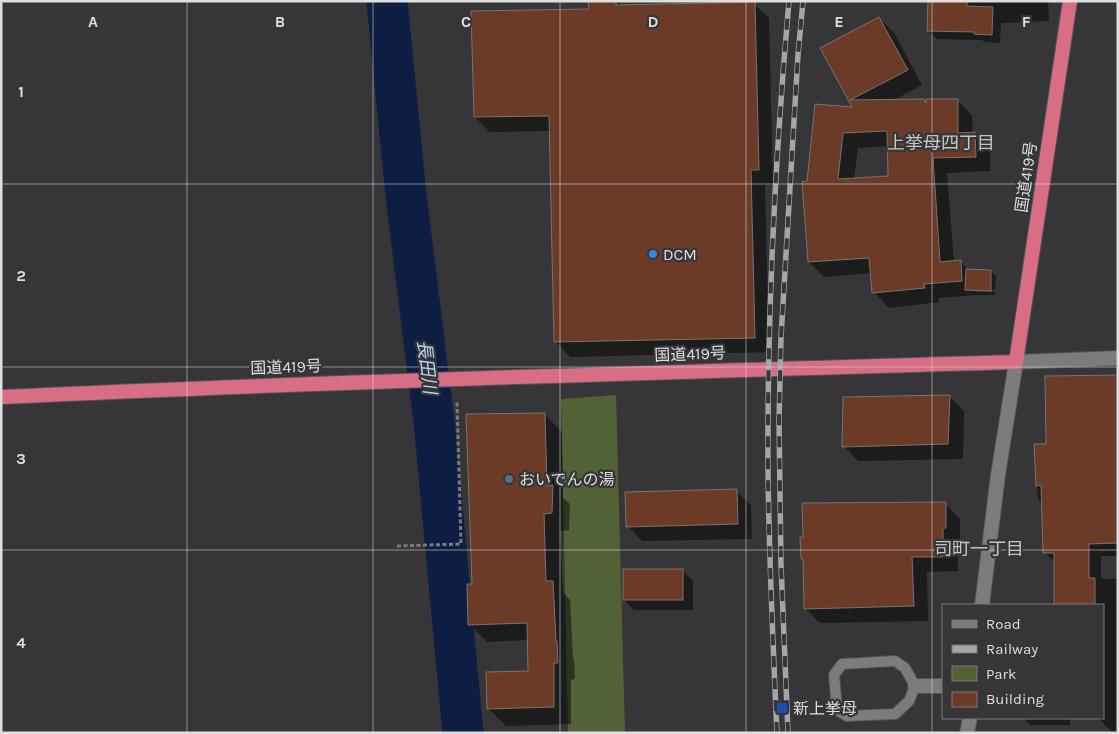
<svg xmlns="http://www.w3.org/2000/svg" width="1119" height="734" font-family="Karla,'Noto Sans JP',sans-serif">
<rect width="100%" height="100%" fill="#363537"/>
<path fill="#526236" d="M 616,395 L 625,733 L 568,733 L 561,399 Z"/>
<g fill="#0007" fill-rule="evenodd">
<path d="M 590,1 L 617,1 L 623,6 L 754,4 L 769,18 L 773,185 L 765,185 L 769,352 L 570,357 L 556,342 L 551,131 L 490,132 L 475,117 L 590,10 Z"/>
<path d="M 929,1 L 1048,1 L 1049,21 L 1001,23 L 1000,43 L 984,42 L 982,40 L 937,39 L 928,31 Z"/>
<path d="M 879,18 L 894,33 L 922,85 L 892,101 L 927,104 L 957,100 L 972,115 L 973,134 L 990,149 L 990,171 L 947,173 L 954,262 L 960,261 L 969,271 L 991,271 L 996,276 L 995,290 L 977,289 L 977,292 L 995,292 L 995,295 L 977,295 L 939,298 L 939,302 L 889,308 L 874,292 L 872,273 L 824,277 L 809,262 L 808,182 L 854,109 L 822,49 ZM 888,146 L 889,177 L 854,179 L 858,148 Z"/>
<path d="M 949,396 L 964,411 L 963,459 L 858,461 L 844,446 Z"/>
<path d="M 545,415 L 562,432 L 563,498 L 570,504 L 569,530 L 560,531 L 563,592 L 570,600 L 573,658 L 574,659 L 575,679 L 571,680 L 571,724 L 506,726 L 488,708 L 529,672 L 529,640 L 487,642 L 470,625 L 473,585 Z"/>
<path d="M 1035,446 L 1118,456 L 1118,556 L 1101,556 L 1101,579 L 1118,579 L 1118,732 L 1112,732 L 1099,719 L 1099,718 L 1103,718 L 1103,605 L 1056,605 L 1056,563 L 1045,553 L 1043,504 L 1038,499 Z"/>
<path d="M 736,491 L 751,505 L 752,539 L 642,541 L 628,526 Z"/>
<path d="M 946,504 L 960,519 L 960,542 L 957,542 L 958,571 L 927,572 L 928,621 L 820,623 L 805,608 L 804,560 L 802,559 Z"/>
<path d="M 683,571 L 693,581 L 693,610 L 634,610 L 624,600 Z"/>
<path d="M 1023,718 L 1070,718 L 1070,725 L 1030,725 Z"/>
</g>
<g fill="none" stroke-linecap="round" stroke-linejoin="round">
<path stroke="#0e1e43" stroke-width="41" d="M 387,1 L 406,196 L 434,421 L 463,733"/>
</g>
<g fill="#6b3b28" stroke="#777473" fill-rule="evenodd">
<path d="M 588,1 L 616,1 L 616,5 L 755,2 L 759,170 L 751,170 L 755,338 L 554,342 L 549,116 L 474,117 L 471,11 L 589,9 Z"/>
<path d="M 928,1 L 967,1 L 967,6 L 993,7 L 992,35 L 974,34 L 974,32 L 927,31 Z"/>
<path d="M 879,17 L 908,70 L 850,100 L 924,99 L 926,103 L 926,99 L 958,99 L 958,133 L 975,132 L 976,157 L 933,158 L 940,262 L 961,260 L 962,281 L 924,284 L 925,288 L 872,293 L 869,258 L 808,262 L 802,182 L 807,181 L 815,104 L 852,107 L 820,48 ZM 887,131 L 888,176 L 838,179 L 843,133 Z"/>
<path d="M 966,269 L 991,270 L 991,291 L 965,290 Z"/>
<path d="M 1118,375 L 1118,543 L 1089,544 L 1089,578 L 1095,578 L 1095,605 L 1054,605 L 1054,553 L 1043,553 L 1041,485 L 1036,486 L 1034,444 L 1046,444 L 1045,376 Z"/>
<path d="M 950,395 L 948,444 L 842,447 L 843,397 Z"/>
<path d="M 545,413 L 547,486 L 553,485 L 552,513 L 544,514 L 546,581 L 553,581 L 556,641 L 557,641 L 558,663 L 554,663 L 554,707 L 487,709 L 486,672 L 528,671 L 527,623 L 468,625 L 467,584 L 472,584 L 466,414 Z"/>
<path d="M 737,489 L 738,524 L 626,527 L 625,492 Z"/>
<path d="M 946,502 L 946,528 L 943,528 L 943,557 L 912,557 L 914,606 L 804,609 L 803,559 L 801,559 L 800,537 L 803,537 L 802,503 Z"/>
<rect x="623" y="569" width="60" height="31"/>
</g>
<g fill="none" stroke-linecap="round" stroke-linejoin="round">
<g stroke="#535254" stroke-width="12">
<path id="service" d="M 895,661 L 905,668 L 915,686 L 909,701 L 895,714 L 847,716 L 837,710 L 834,675 L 842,664 Z"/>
</g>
<g stroke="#535254" stroke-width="16">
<path id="minor" d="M 1016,362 L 1118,358"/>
</g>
<g stroke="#535254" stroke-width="16">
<g id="tertiary">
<path d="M 982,605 L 998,475 L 1016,362"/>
<path d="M 915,686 L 943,686"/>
<path d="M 967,733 L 970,718"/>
</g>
</g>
<g stroke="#535254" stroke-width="16">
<path id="trunk" d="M 1,397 C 339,381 678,372 1016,362 L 1070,1"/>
</g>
<path stroke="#7c7b7d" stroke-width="3" stroke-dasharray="4 2.5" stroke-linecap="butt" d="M 397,546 L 461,544 L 457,402"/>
<use href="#service" stroke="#7c7b7d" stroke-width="10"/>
<use href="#minor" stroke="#7c7b7d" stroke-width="14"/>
<use href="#tertiary" stroke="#7c7b7d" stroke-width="14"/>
<use href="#trunk" stroke="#d76e84" stroke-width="14"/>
<g stroke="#a5a4a6" stroke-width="5.5">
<g id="rail">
<path d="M 777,733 C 773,646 769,559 768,472 C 767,315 775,158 789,1"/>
<path d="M 788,733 L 781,565 L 779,421 L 781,337 L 798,55 L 803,1"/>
</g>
</g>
<use href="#rail" stroke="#363537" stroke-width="4" stroke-dasharray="11" stroke-linecap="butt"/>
</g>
<path fill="none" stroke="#dfdee0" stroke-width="1" stroke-opacity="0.55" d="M 187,1 L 187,733M 373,1 L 373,733M 560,1 L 560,733M 746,1 L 746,733M 932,1 L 932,733M 1,184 L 1118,184M 1,367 L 1118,367M 1,550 L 1118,550"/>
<circle fill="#3f7fe0" stroke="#363537" stroke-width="2" cx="653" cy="254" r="5"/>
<circle fill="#5c6f8a" stroke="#363537" stroke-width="2" cx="509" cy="479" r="5"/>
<rect fill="#1a4fb4" stroke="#363537" stroke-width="2" x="776" y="702" width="12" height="12" rx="2.5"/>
<g text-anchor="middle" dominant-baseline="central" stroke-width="4.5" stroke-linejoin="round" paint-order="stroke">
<g font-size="16" fill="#dfdee0" stroke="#363537">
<text transform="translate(1026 177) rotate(-82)">国道419号</text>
<text transform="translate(690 354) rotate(-2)">国道419号</text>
<text transform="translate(286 367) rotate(-2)">国道419号</text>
</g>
<g font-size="16" fill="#dfdee0" stroke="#363537" text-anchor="start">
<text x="663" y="254">DCM</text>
<text x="519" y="479">おいでんの湯</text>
<text x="793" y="708">新上挙母</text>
</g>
<g font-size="18" fill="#c5c4c7" stroke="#363537">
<text x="941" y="143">上挙母四丁目</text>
<text x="979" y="549">司町一丁目</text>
</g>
<g font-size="18" font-style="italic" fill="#bbd0f9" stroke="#363537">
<text transform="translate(427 367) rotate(83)">長田川</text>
</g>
</g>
<g font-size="16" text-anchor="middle" font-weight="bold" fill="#dfdee0" stroke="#363537" stroke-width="4.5" stroke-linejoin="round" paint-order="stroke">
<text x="93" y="27">A</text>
<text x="280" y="27">B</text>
<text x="466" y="27">C</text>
<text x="653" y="27">D</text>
<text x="839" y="27">E</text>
<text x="1026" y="27">F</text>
<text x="21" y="97">1</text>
<text x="21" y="281">2</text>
<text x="21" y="464">3</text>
<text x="21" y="648">4</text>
</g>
<rect width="1119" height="734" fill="none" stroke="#dfdee0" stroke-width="5"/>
<rect x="942" y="604" width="162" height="115" fill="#363537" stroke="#7a797b"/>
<rect x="952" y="620" width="25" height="8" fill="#7c7b7d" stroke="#7a797b"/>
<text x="986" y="629" font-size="15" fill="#dfdee0">Road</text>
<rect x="952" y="645" width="25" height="8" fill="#a5a4a6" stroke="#7a797b"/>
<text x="986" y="654" font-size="15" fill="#dfdee0">Railway</text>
<rect x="952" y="666" width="25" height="15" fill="#526236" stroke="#7a797b"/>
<text x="986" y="679" font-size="15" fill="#dfdee0">Park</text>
<rect x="952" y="692" width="25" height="15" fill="#6b3b28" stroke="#7a797b"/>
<text x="986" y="704" font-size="15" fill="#dfdee0">Building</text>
</svg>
